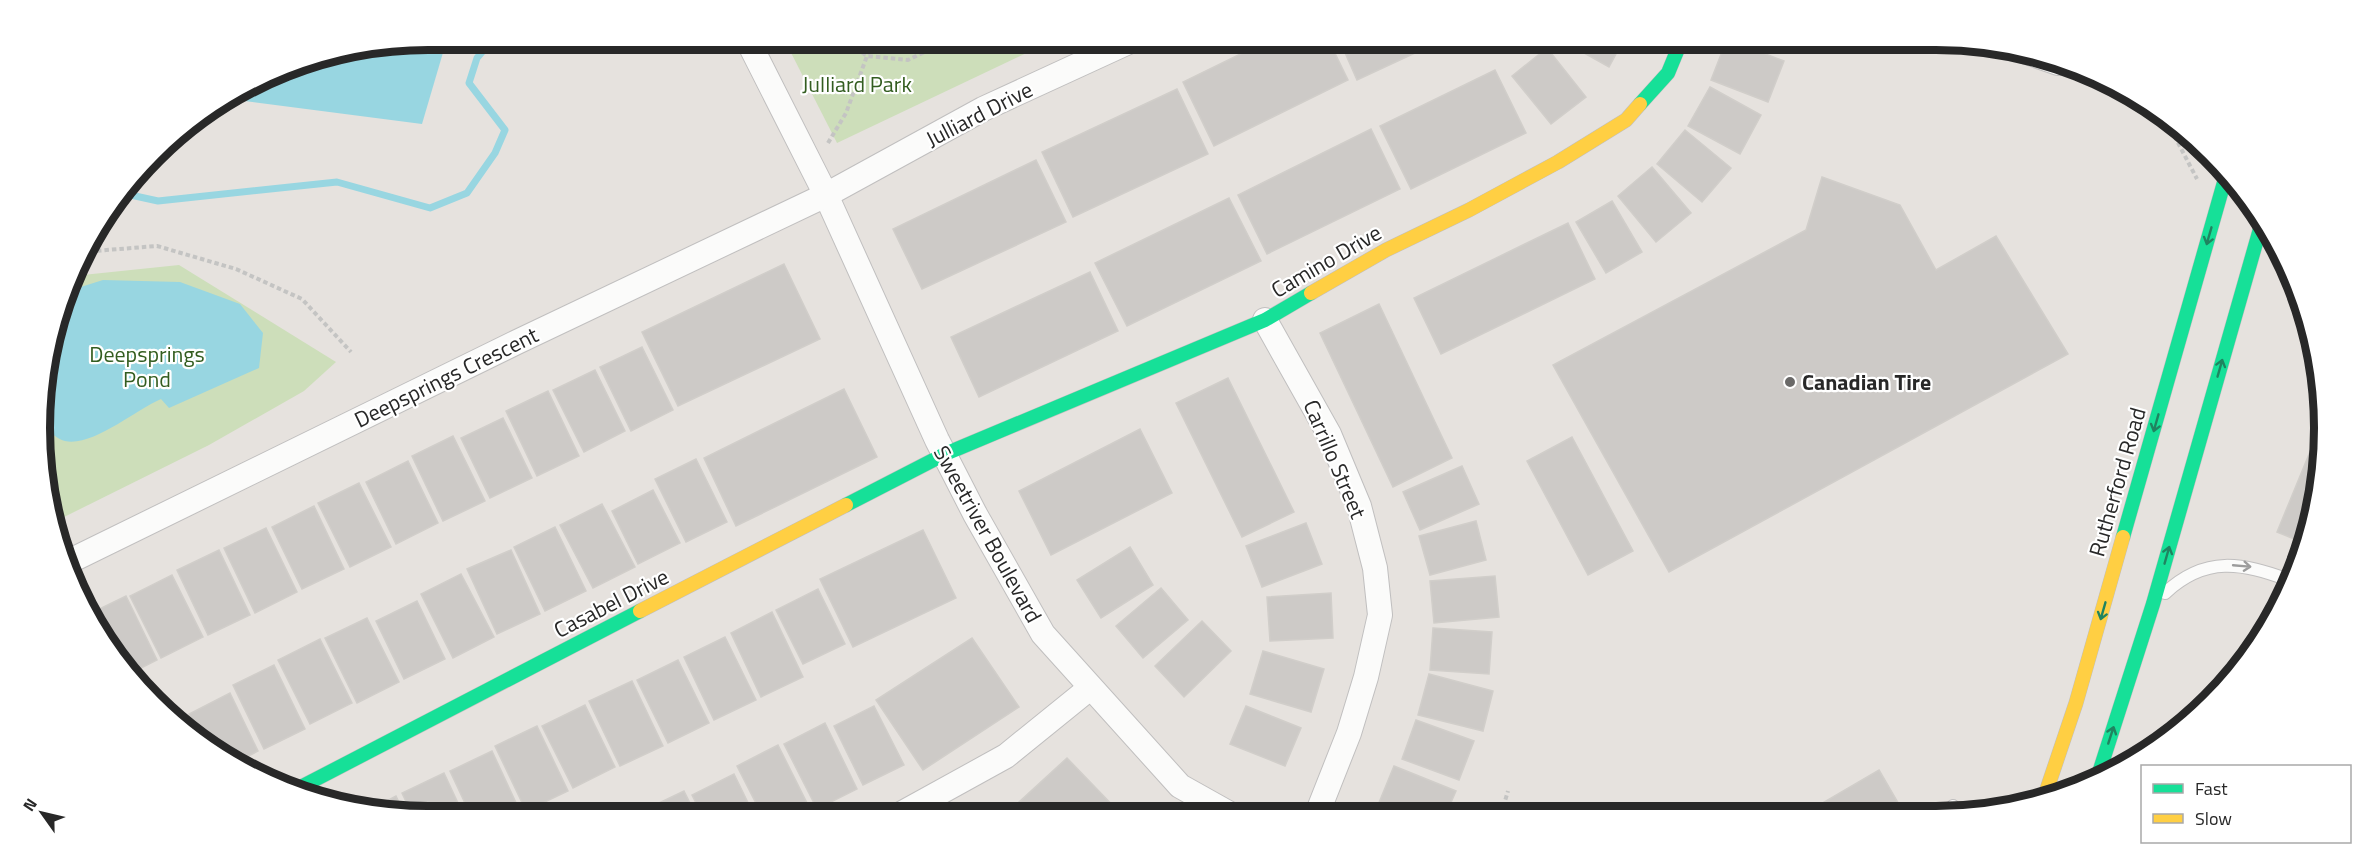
<svg xmlns="http://www.w3.org/2000/svg" width="2363" height="855" font-family="'Titillium Web',sans-serif">
<rect width="100%" height="100%" fill="#e6e2de"/>
<g fill="#cddeba">
<path d="M 784,39 L 1056,39 L 837,143 Z"/>
<path d="M 179,265 L 336,362 L 304,391 L 209,445 L 52,523 L 42,377 L 73,276 Z"/>
</g>
<g fill="#98d6e1">
<path d="M 427,39 L 447,39 L 422,124 L 230,99 L 279,68 Z"/>
<path d="M 103,280 L 180,282 L 240,304 L 263,333 L 259,368 L 169,408 L 161,399 C 135,410 93,447 65,441 C 58,440 51,432 46,428 L 42,377 L 68,291 Z"/>
</g>
<g fill="none" stroke-linecap="round" stroke-linejoin="round">
<path stroke="#98d6e1" stroke-width="7" d="M 126,194 L 158,201 L 337,182 L 430,208 L 467,193 L 495,153 L 505,130 L 469,83 L 477,58 L 493,39"/>
</g>
<g fill="#cdcac7" stroke="#d1ceca" stroke-width="1.5">
<path d="M 1271,39 L 1328,39 L 1348,80 L 1214,146 L 1183,82 Z"/>
<path d="M 1339,39 L 1445,39 L 1357,80 Z"/>
<path d="M 1559,39 L 1624,39 L 1609,67 Z"/>
<path d="M 1727,39 L 1784,61 L 1768,102 L 1711,80 Z"/>
<path d="M 1752,39 L 1794,39 L 1790,52 Z"/>
<path d="M 1547,48 L 1586,97 L 1551,124 L 1512,76 Z"/>
<path d="M 1495,70 L 1526,133 L 1411,189 L 1380,126 Z"/>
<path d="M 1710,87 L 1761,115 L 1740,154 L 1688,126 Z"/>
<path d="M 1177,89 L 1208,154 L 1073,217 L 1042,152 Z"/>
<path d="M 1371,129 L 1400,189 L 1267,254 L 1238,195 Z"/>
<path d="M 1685,130 L 1731,168 L 1702,202 L 1657,164 Z"/>
<path d="M 1036,160 L 1066,222 L 922,289 L 893,229 Z"/>
<path d="M 1652,167 L 1691,213 L 1656,242 L 1618,196 Z"/>
<path d="M 1822,177 L 1900,205 L 1936,270 L 1996,236 L 2068,354 L 1669,572 L 1553,365 L 1806,230 Z"/>
<path d="M 1229,198 L 1261,261 L 1127,326 L 1095,263 Z"/>
<path d="M 1612,201 L 1642,252 L 1606,273 L 1576,222 Z"/>
<path d="M 1568,223 L 1595,279 L 1441,354 L 1414,298 Z"/>
<path d="M 784,264 L 820,339 L 678,406 L 642,332 Z"/>
<path d="M 1090,272 L 1118,331 L 979,397 L 951,337 Z"/>
<path d="M 1379,304 L 1452,458 L 1393,487 L 1320,333 Z"/>
<path d="M 642,347 L 673,410 L 631,431 L 600,367 Z"/>
<path d="M 595,370 L 625,431 L 584,452 L 553,390 Z"/>
<path d="M 1228,378 L 1294,512 L 1242,537 L 1176,403 Z"/>
<path d="M 844,389 L 877,457 L 736,526 L 704,458 Z"/>
<path d="M 548,391 L 579,456 L 537,476 L 506,411 Z"/>
<path d="M 503,418 L 532,478 L 490,498 L 461,438 Z"/>
<path d="M 1140,429 L 1172,493 L 1051,555 L 1019,491 Z"/>
<path d="M 453,436 L 485,501 L 443,521 L 412,456 Z"/>
<path d="M 1572,437 L 1633,551 L 1588,575 L 1527,461 Z"/>
<path d="M 2314,442 L 2316,443 L 2311,528 L 2304,543 L 2277,532 Z"/>
<path d="M 696,459 L 727,522 L 686,542 L 655,479 Z"/>
<path d="M 408,461 L 438,523 L 396,544 L 366,482 Z"/>
<path d="M 1462,466 L 1479,504 L 1420,530 L 1403,492 Z"/>
<path d="M 359,483 L 391,547 L 350,567 L 318,503 Z"/>
<path d="M 653,490 L 680,543 L 638,564 L 612,511 Z"/>
<path d="M 602,504 L 635,567 L 593,588 L 560,525 Z"/>
<path d="M 314,506 L 344,569 L 302,589 L 272,527 Z"/>
<path d="M 1476,521 L 1486,560 L 1430,575 L 1419,536 Z"/>
<path d="M 1306,523 L 1322,564 L 1262,587 L 1246,546 Z"/>
<path d="M 555,527 L 586,591 L 545,611 L 514,547 Z"/>
<path d="M 266,528 L 297,592 L 255,613 L 224,548 Z"/>
<path d="M 923,530 L 956,598 L 853,647 L 820,579 Z"/>
<path d="M 1130,547 L 1153,585 L 1101,618 L 1077,580 Z"/>
<path d="M 219,550 L 250,615 L 208,635 L 177,570 Z"/>
<path d="M 511,550 L 540,614 L 497,634 L 467,569 Z"/>
<path d="M 461,574 L 494,637 L 453,658 L 421,594 Z"/>
<path d="M 172,575 L 203,637 L 161,658 L 130,596 Z"/>
<path d="M 1495,576 L 1499,617 L 1434,623 L 1430,581 Z"/>
<path d="M 1161,588 L 1188,620 L 1143,658 L 1116,626 Z"/>
<path d="M 818,589 L 845,644 L 803,664 L 776,610 Z"/>
<path d="M 1331,593 L 1333,638 L 1270,641 L 1267,597 Z"/>
<path d="M 126,596 L 157,660 L 133,672 L 105,644 L 91,613 Z"/>
<path d="M 417,601 L 445,659 L 404,679 L 376,621 Z"/>
<path d="M 772,612 L 803,677 L 761,697 L 731,633 Z"/>
<path d="M 367,618 L 399,682 L 357,703 L 325,638 Z"/>
<path d="M 1202,621 L 1231,651 L 1184,697 L 1155,666 Z"/>
<path d="M 1433,628 L 1492,632 L 1489,674 L 1430,670 Z"/>
<path d="M 725,637 L 756,700 L 714,720 L 684,657 Z"/>
<path d="M 972,638 L 1019,707 L 923,770 L 876,700 Z"/>
<path d="M 320,639 L 352,703 L 310,724 L 278,660 Z"/>
<path d="M 1263,651 L 1324,669 L 1311,712 L 1250,694 Z"/>
<path d="M 678,660 L 709,723 L 668,743 L 637,680 Z"/>
<path d="M 274,665 L 305,729 L 264,749 L 233,685 Z"/>
<path d="M 1429,674 L 1493,691 L 1483,731 L 1418,715 Z"/>
<path d="M 632,681 L 663,746 L 620,766 L 589,701 Z"/>
<path d="M 230,693 L 258,751 L 237,762 L 211,750 L 203,742 L 189,714 Z"/>
<path d="M 585,705 L 615,767 L 573,788 L 542,726 Z"/>
<path d="M 874,706 L 904,765 L 863,785 L 834,726 Z"/>
<path d="M 1246,706 L 1301,728 L 1285,766 L 1230,744 Z"/>
<path d="M 1416,720 L 1474,741 L 1459,780 L 1402,759 Z"/>
<path d="M 825,723 L 857,789 L 817,809 L 784,744 Z"/>
<path d="M 537,726 L 568,791 L 526,811 L 495,746 Z"/>
<path d="M 778,745 L 810,809 L 798,815 L 762,815 L 737,766 Z"/>
<path d="M 492,751 L 517,805 L 494,816 L 471,816 L 450,771 Z"/>
<path d="M 1067,758 L 1121,814 L 1005,815 Z"/>
<path d="M 1394,766 L 1456,791 L 1446,814 L 1400,814 L 1378,805 Z"/>
<path d="M 1879,770 L 1904,813 L 1817,813 L 1814,808 Z"/>
<path d="M 444,773 L 464,816 L 412,814 L 402,793 Z"/>
<path d="M 734,774 L 754,815 L 702,815 L 692,795 Z"/>
<path d="M 684,791 L 696,815 L 645,816 L 642,811 Z"/>
<path d="M 396,796 L 404,813 L 371,809 Z"/>
</g>
<g fill="none" stroke-linecap="round" stroke-linejoin="round">
<g stroke="#c0bfbf" stroke-width="14">
<g id="lane">
<path d="M 2165,593 C 2206,555 2242,563 2289,580"/>
<path d="M 1953,806 L 1954,813"/>
</g>
</g>
<g stroke="#c0bfbf" stroke-width="26">
<g id="street">
<path d="M 747,39 L 826,195 L 937,440 L 975,514 L 1043,634 L 1180,786 L 1230,814"/>
<path d="M 2021,50 L 2058,63"/>
<path d="M 1265,320 L 1329,434 L 1359,506 L 1375,568 L 1380,615 L 1366,677 L 1349,733 L 1317,814"/>
<path d="M 68,562 L 517,342 L 826,195 L 983,109 L 1135,39"/>
<path d="M 899,815 L 1006,756 L 1090,688"/>
</g>
</g>
<g stroke="#c0bfbf" stroke-width="15">
<g id="fast">
<path d="M 1640,104 L 1668,73 L 1682,39"/>
<path d="M 846,505 L 945,454 L 1265,320 L 1311,293"/>
<path d="M 2123,537 L 2225,179"/>
<path d="M 2097,779 L 2153,604 L 2262,222"/>
<path d="M 297,789 L 640,611"/>
</g>
</g>
<g stroke="#c0bfbf" stroke-width="15">
<g id="slow">
<path d="M 1311,293 L 1386,250 L 1469,210 L 1558,162 L 1626,120 L 1640,104"/>
<path d="M 640,611 L 846,505"/>
<path d="M 2045,795 L 2076,703 L 2123,537"/>
</g>
</g>
<g stroke="#c4c4c3" stroke-width="4" stroke-dasharray="4.5 3" stroke-linecap="butt">
<path d="M 844,39 L 867,56 L 908,60 L 937,46 L 941,39"/>
<path d="M 2164,116 L 2197,179"/>
<path d="M 828,143 L 846,113 L 867,56 L 877,39"/>
<path d="M 82,252 L 157,246 L 236,269 L 302,299 L 351,352"/>
<path d="M 1501,814 L 1508,791"/>
</g>
<use href="#lane" stroke="#fbfbfa" stroke-width="12"/>
<use href="#street" stroke="#fbfbfa" stroke-width="24"/>
<use href="#fast" stroke="#16e098" stroke-width="14"/>
<use href="#slow" stroke="#ffcf43" stroke-width="14"/>
</g>
<defs><path id="oneway-shaft" d="M-6 0H5M1.5-3L5.5 0L1.5 3" fill="none" stroke-width="1.6" stroke-linecap="round" stroke-linejoin="round" transform="scale(1.5)"/></defs>
<g stroke="#1f8460">
<use href="#oneway-shaft" transform="translate(2209 236) rotate(106)"/>
<use href="#oneway-shaft" transform="translate(2220 368) rotate(-74)"/>
<use href="#oneway-shaft" transform="translate(2156 423) rotate(106)"/>
<use href="#oneway-shaft" transform="translate(2167 555) rotate(-74)"/>
<use href="#oneway-shaft" transform="translate(2103 611) rotate(106)"/>
<use href="#oneway-shaft" transform="translate(2111 735) rotate(-72)"/>
</g>
<use stroke="#9c9c9c" href="#oneway-shaft" transform="translate(2242 566) rotate(5)"/>
<circle fill="#6a6968" stroke="#fff" stroke-width="2" cx="1790" cy="382" r="6"/>
<g text-anchor="middle" dominant-baseline="central" stroke-width="4.5" stroke-linejoin="round" paint-order="stroke">
<g font-size="22" fill="#335d20" stroke="#fff">
<text x="857" y="84">Julliard Park</text>
<text x="147" y="354">Deepsprings<tspan x="147" dy="25">Pond</tspan></text>
</g>
<g font-size="22" fill="#282828" stroke="#fff">
<text transform="translate(979 114) rotate(-27)">Julliard Drive</text>
<text transform="translate(1326 261) rotate(-30)">Camino Drive</text>
<text transform="translate(446 377) rotate(-26)">Deepsprings Crescent</text>
<text transform="translate(1335 459) rotate(67)">Carrillo Street</text>
<text transform="translate(2117 482) rotate(-74)">Rutherford Road</text>
<text transform="translate(988 534) rotate(61)">Sweetriver Boulevard</text>
<text transform="translate(611 603) rotate(-27)">Casabel Drive</text>
</g>
<g font-size="22" font-weight="bold" fill="#282828" stroke="#fff" text-anchor="start">
<text x="1802" y="382">Canadian Tire</text>
</g>
</g>
<path d="M0 0H2363V855H0ZM428 50H1936A378 378 0 0 1 2314 428V428A378 378 0 0 1 1936 806H428A378 378 0 0 1 50 428V428A378 378 0 0 1 428 50Z" fill="#fff" fill-rule="evenodd"/>
<path fill="none" stroke="#282828" stroke-width="8" d="M428 50H1936A378 378 0 0 1 2314 428V428A378 378 0 0 1 1936 806H428A378 378 0 0 1 50 428V428A378 378 0 0 1 428 50Z"/>
<rect x="2141" y="765" width="210" height="78" fill="#ffffff" stroke="#a9a9a9" stroke-width="1.5"/>
<rect x="2153" y="784" width="30" height="9" fill="#16e098" stroke="#a9a9a9" stroke-width="1.5"/>
<text x="2195" y="795" font-size="18" fill="#282828">Fast</text>
<rect x="2153" y="814" width="30" height="9" fill="#ffcf43" stroke="#a9a9a9" stroke-width="1.5"/>
<text x="2195" y="825" font-size="18" fill="#282828">Slow</text>
<g transform="translate(42 813) rotate(304)" stroke="#ffffff" stroke-width="4.5" paint-order="stroke">
<path d="M0-4.5L10 22L0 15L-10 22Z" fill="#282828"/>
<text y="-9" font-size="16" font-weight="bold" text-anchor="middle" fill="#282828">N</text>
</g>
</svg>
